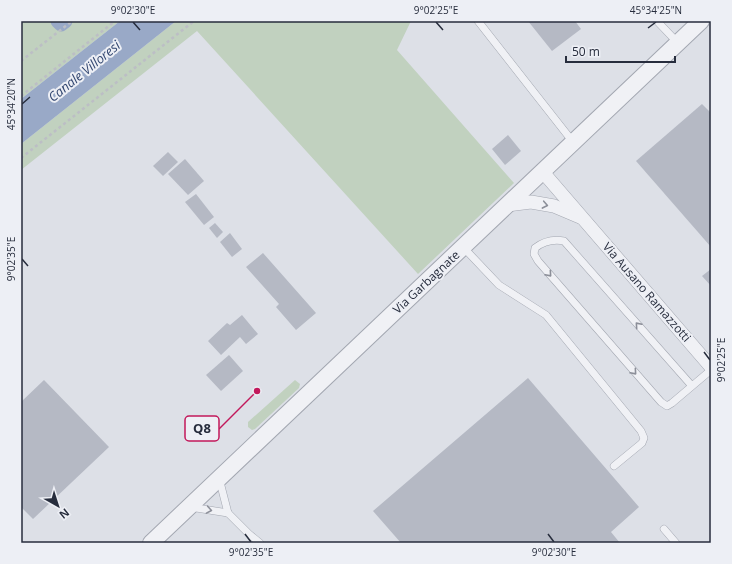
<svg xmlns="http://www.w3.org/2000/svg" width="732" height="564" font-family="'Open Sans',sans-serif">
<rect width="100%" height="100%" fill="#dde0e7"/>
<g fill="#c1d1bf">
<path d="M 21,21 L 120,21 L 21,99 Z"/>
<path d="M 176,21 L 411,21 L 397,50 L 514,183 L 418,274 L 197,31 L 21,170 L 21,144 Z"/>
<path d="M 295,380 L 300,384 L 299,388 L 255,429 L 252,430 L 248,427 L 248,422 Z"/>
</g>
<path fill="#99a9c7" d="M 120,21 L 176,21 L 21,144 L 21,99 Z"/>
<g fill="none" stroke-linecap="round" stroke-linejoin="round">
<path stroke="#99a9c7" stroke-width="15" d="M 58,21 L 61,24 L 65,21"/>
</g>
<g fill="#b5b9c4">
<path d="M 528,21 L 575,21 L 581,29 L 552,51 Z"/>
<path d="M 702,104 L 711,113 L 711,247 L 636,161 Z"/>
<path d="M 508,135 L 521,151 L 505,165 L 492,149 Z"/>
<path d="M 168,152 L 178,162 L 163,176 L 153,166 Z"/>
<path d="M 185,159 L 204,181 L 188,195 L 168,174 Z"/>
<path d="M 196,194 L 214,217 L 204,225 L 185,202 Z"/>
<path d="M 215,223 L 223,232 L 217,238 L 209,228 Z"/>
<path d="M 230,233 L 242,249 L 232,257 L 220,242 Z"/>
<path d="M 263,253 L 316,313 L 296,330 L 276,307 L 279,304 L 246,267 Z"/>
<path d="M 711,269 L 711,286 L 702,276 Z"/>
<path d="M 242,315 L 258,334 L 246,344 L 240,337 L 221,355 L 208,341 L 227,323 L 230,325 Z"/>
<path d="M 229,355 L 243,371 L 221,391 L 206,375 Z"/>
<path d="M 528,378 L 639,507 L 611,532 L 620,543 L 401,543 L 373,511 Z"/>
<path d="M 44,380 L 109,447 L 33,519 L 21,507 L 21,402 Z"/>
</g>
<g fill="none" stroke-linecap="round" stroke-linejoin="round">
<g stroke="#a3a7b1" stroke-width="8">
<g id="service">
<path d="M 478,21 L 573,142"/>
<path d="M 657,21 L 678,43"/>
<path d="M 463,247 L 499,285 L 546,315 L 641,431 L 644,438 L 642,443 L 614,466"/>
<path d="M 692,386 L 564,241 C 553,239 544,241 535,248 L 534,254 L 538,261 L 661,402 L 667,406 L 672,403 L 711,370"/>
<path d="M 219,478 L 228,513 L 249,534 L 260,543"/>
<path d="M 190,507 L 228,513"/>
<path d="M 664,529 L 676,543"/>
</g>
</g>
<g stroke="#a3a7b1" stroke-width="14">
<g id="minor">
<path d="M 542,171 L 711,367"/>
<path d="M 507,205 L 531,202 L 554,206 L 580,217"/>
</g>
</g>
<g stroke="#a3a7b1" stroke-width="18">
<path id="tertiary" d="M 151,543 L 701,21"/>
</g>
<g stroke="#bcbec5" stroke-width="2.5" stroke-dasharray="3 3" stroke-linecap="butt">
<path d="M 21,61 L 72,21"/>
<path d="M 21,96 L 115,21"/>
<path d="M 21,158 L 194,21"/>
</g>
<use href="#service" stroke="#f0f1f5" stroke-width="7"/>
<use href="#minor" stroke="#f0f1f5" stroke-width="13"/>
<use href="#tertiary" stroke="#f0f1f5" stroke-width="16"/>
</g>
<defs><path id="oneway-chevron" d="M-2-3.5L2.5 0L-2 3.5" fill="none" stroke-width="1.6" stroke-linecap="round" stroke-linejoin="round"/></defs>
<g stroke="#8c8f99">
<use href="#oneway-chevron" transform="translate(545 205) rotate(11)"/>
<use href="#oneway-chevron" transform="translate(549 274) rotate(49)"/>
<use href="#oneway-chevron" transform="translate(638 325) rotate(-131)"/>
<use href="#oneway-chevron" transform="translate(634 372) rotate(49)"/>
<use href="#oneway-chevron" transform="translate(209 510) rotate(10)"/>
</g>
<path fill="none" stroke="#272d3d" stroke-width="1.5" d="M 133,22 L 140,30M 436,22 L 443,30M 648,28 L 656,22M 22,104 L 30,97M 22,259 L 28,266M 704,352 L 710,360M 245,534 L 251,542M 548,534 L 554,542"/>
<g text-anchor="middle" dominant-baseline="central" stroke-width="4" stroke-linejoin="round" paint-order="stroke">
<g font-size="12" fill="#272d3d" stroke="#edeff5">
<text transform="translate(426 282) rotate(-43)">Via Garbagnate</text>
<text transform="translate(647 292) rotate(49)">Via Ausano Ramazzotti</text>
</g>
<g font-size="13" font-style="italic" fill="#324670" stroke="#edeff5">
<text transform="translate(84 71) rotate(-39)">Canale Villoresi</text>
</g>
</g>
<path fill="none" stroke="#c2185b" stroke-width="1.5" d="M257 391L219 429"/>
<circle fill="#c2185b" stroke="#edeff5" stroke-width="1.5" cx="257" cy="391" r="4"/>
<rect fill="#edeff5" stroke="#c2185b" stroke-width="1.5" x="185" y="416" width="34" height="25" rx="4"/>
<g font-size="13" text-anchor="middle" font-weight="bold" fill="#272d3d">
<text x="202" y="433">Q8</text>
</g>
<rect width="732" height="564" fill="none" stroke="#edeff5" stroke-width="44"/>
<g transform="translate(58 506) rotate(141)" stroke="#edeff5" stroke-width="3" paint-order="stroke">
<path d="M0-3L7 15L0 10L-7 15Z" fill="#272d3d"/>
<text y="-6" font-size="11" font-weight="bold" text-anchor="middle" fill="#272d3d">N</text>
</g>
<path d="M566 56v6h109v-6" fill="none" stroke="#272d3d" stroke-width="2"/>
<text x="572" y="56" font-size="12" fill="#272d3d" stroke="#edeff5" stroke-width="3" paint-order="stroke">50 m</text>
<rect x="22" y="22" width="688" height="520" fill="none" stroke="#272d3d" stroke-width="1.5"/>
<g font-size="10" text-anchor="middle" fill="#272d3d">
<text x="133" y="14">9°02'30"E</text>
<text x="436" y="14">9°02'25"E</text>
<text x="656" y="14">45°34'25"N</text>
<text transform="translate(11 104) rotate(-90)" y="4">45°34'20"N</text>
<text transform="translate(11 259) rotate(-90)" y="4">9°02'35"E</text>
<text transform="translate(721 360) rotate(-90)" y="4">9°02'25"E</text>
<text x="251" y="556">9°02'35"E</text>
<text x="554" y="556">9°02'30"E</text>
</g>
</svg>
